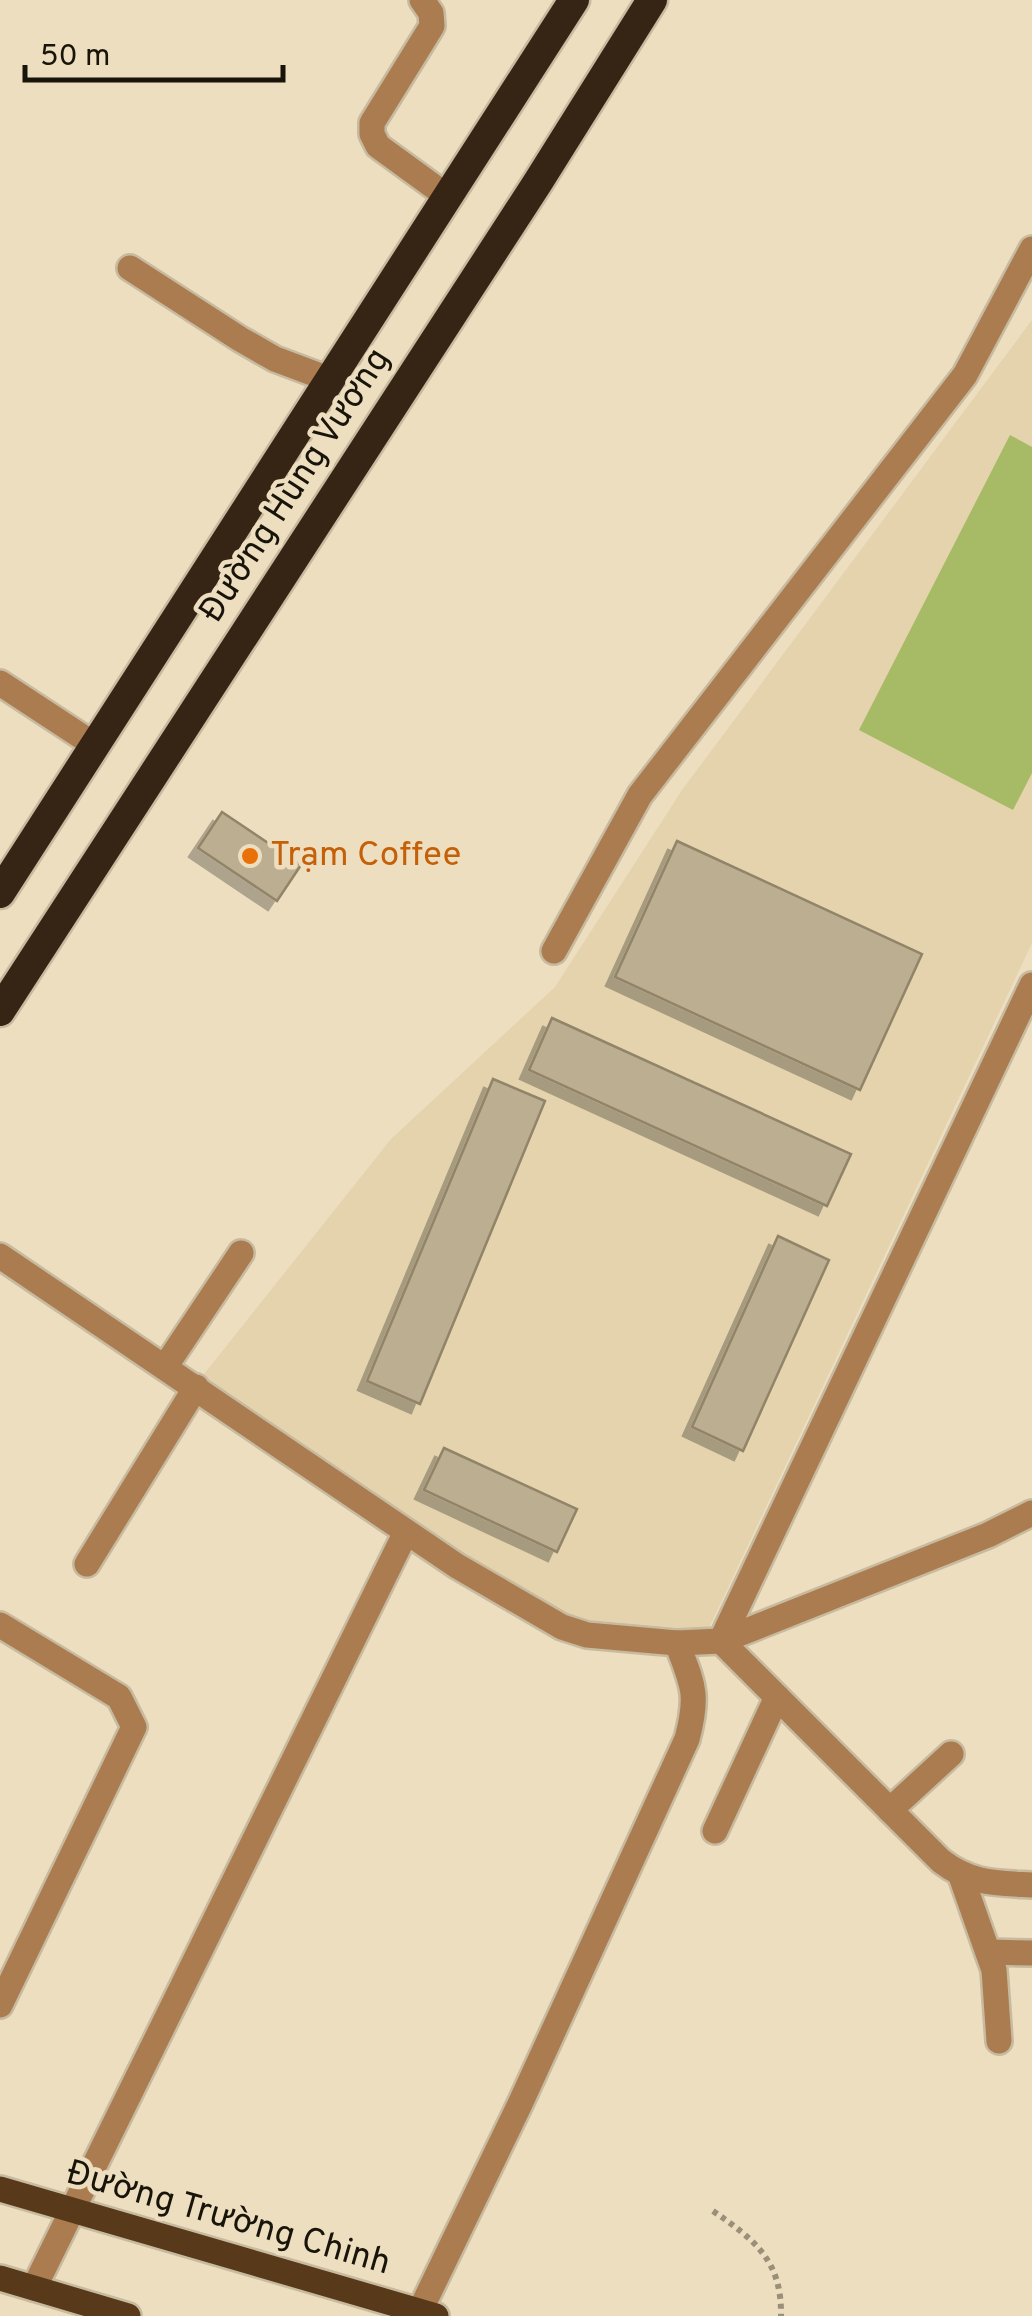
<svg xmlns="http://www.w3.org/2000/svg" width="1032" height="2316" font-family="Overpass,sans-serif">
<defs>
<filter id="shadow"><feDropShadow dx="-9" dy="9" stdDeviation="0" flood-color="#0004"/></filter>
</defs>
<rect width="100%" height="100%" fill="#eddec0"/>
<path fill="#e4d3ad" d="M 1032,320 L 1032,943 L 708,1630 L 563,1618 L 201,1378 L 391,1139 L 555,987 L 682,790 Z"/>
<path fill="#a7ba65" d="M 1010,435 L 1032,447 L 1032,773 L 1013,810 L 859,730 Z"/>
<g fill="#bcae91" stroke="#928468" stroke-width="2.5" filter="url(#shadow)">
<path d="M 222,812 L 301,865 L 277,901 L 198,848 Z"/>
<path d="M 677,841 L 922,954 L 860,1090 L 615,977 Z"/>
<path d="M 552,1018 L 851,1154 L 827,1206 L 529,1070 Z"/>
<path d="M 493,1079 L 545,1101 L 420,1404 L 367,1381 Z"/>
<path d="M 778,1236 L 829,1260 L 743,1451 L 692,1427 Z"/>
<path d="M 444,1448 L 577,1509 L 557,1552 L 424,1490 Z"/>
</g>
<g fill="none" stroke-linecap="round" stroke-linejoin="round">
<g stroke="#c7ba9f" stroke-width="30">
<g id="minor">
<path d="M 422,0 L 431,13 L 432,26 L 372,123 L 372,134 L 378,146 L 448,197"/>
<path d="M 130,268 L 240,339 L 275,359 L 331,380"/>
<path d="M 0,683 L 96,746"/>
<path d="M 554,951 L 640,795 L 965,375 L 1032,249"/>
<path d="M 1032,985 L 721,1641 L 941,1861 C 971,1884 995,1883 1032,1885"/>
<path d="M 0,1256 L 457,1566 L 562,1627 L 587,1635 L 677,1643 L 721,1641 L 988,1535 L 1032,1513"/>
<path d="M 165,1367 L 241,1253"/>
<path d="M 87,1564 L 196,1387"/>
<path d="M 0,1625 L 119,1697 L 134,1727 L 0,2005"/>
<path d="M 890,1810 L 951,1754"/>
<path d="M 715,1831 L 777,1697"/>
<path d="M 961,1876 L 994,1970 L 999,2041"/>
<path d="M 988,1952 L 1032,1953"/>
<path d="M 34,2288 L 406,1532"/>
<path d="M 420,2311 L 520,2104 L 687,1739 C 699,1694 693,1685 677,1643"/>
</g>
</g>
<g stroke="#c7ba9f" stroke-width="30">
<g id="major">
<path d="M 0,2189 L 436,2316"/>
<path d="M 0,2278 L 128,2316"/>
</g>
</g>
<g stroke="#c7ba9f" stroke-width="35">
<g id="highway">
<path d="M 0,893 L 574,0"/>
<path d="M 0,1011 L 538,182 L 652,0"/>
</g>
</g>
<path stroke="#9a8f79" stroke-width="6" stroke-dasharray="5 5" stroke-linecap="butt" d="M 713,2211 C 755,2240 782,2261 781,2316"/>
<use href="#minor" stroke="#ab7c50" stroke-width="25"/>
<use href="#major" stroke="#58391a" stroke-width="25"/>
<use href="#highway" stroke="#362515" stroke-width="30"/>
</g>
<circle fill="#e8710a" stroke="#eddec0" stroke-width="4" cx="250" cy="856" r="10"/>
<g text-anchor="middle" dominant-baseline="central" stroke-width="9" stroke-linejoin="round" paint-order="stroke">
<g font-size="35" fill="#191409" stroke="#eddec0">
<text transform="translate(296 486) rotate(-57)">Đường Hùng Vương</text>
<text transform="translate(228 2219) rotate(16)">Đường Trường Chinh</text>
</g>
<g font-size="35" fill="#c56008" stroke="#eddec0" text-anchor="start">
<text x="270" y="856">Trạm Coffee</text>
</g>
</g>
<path d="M25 65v15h258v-15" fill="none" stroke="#191409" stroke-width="5"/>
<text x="40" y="65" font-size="30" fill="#191409" stroke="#eddec0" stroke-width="8" paint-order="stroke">50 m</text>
</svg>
